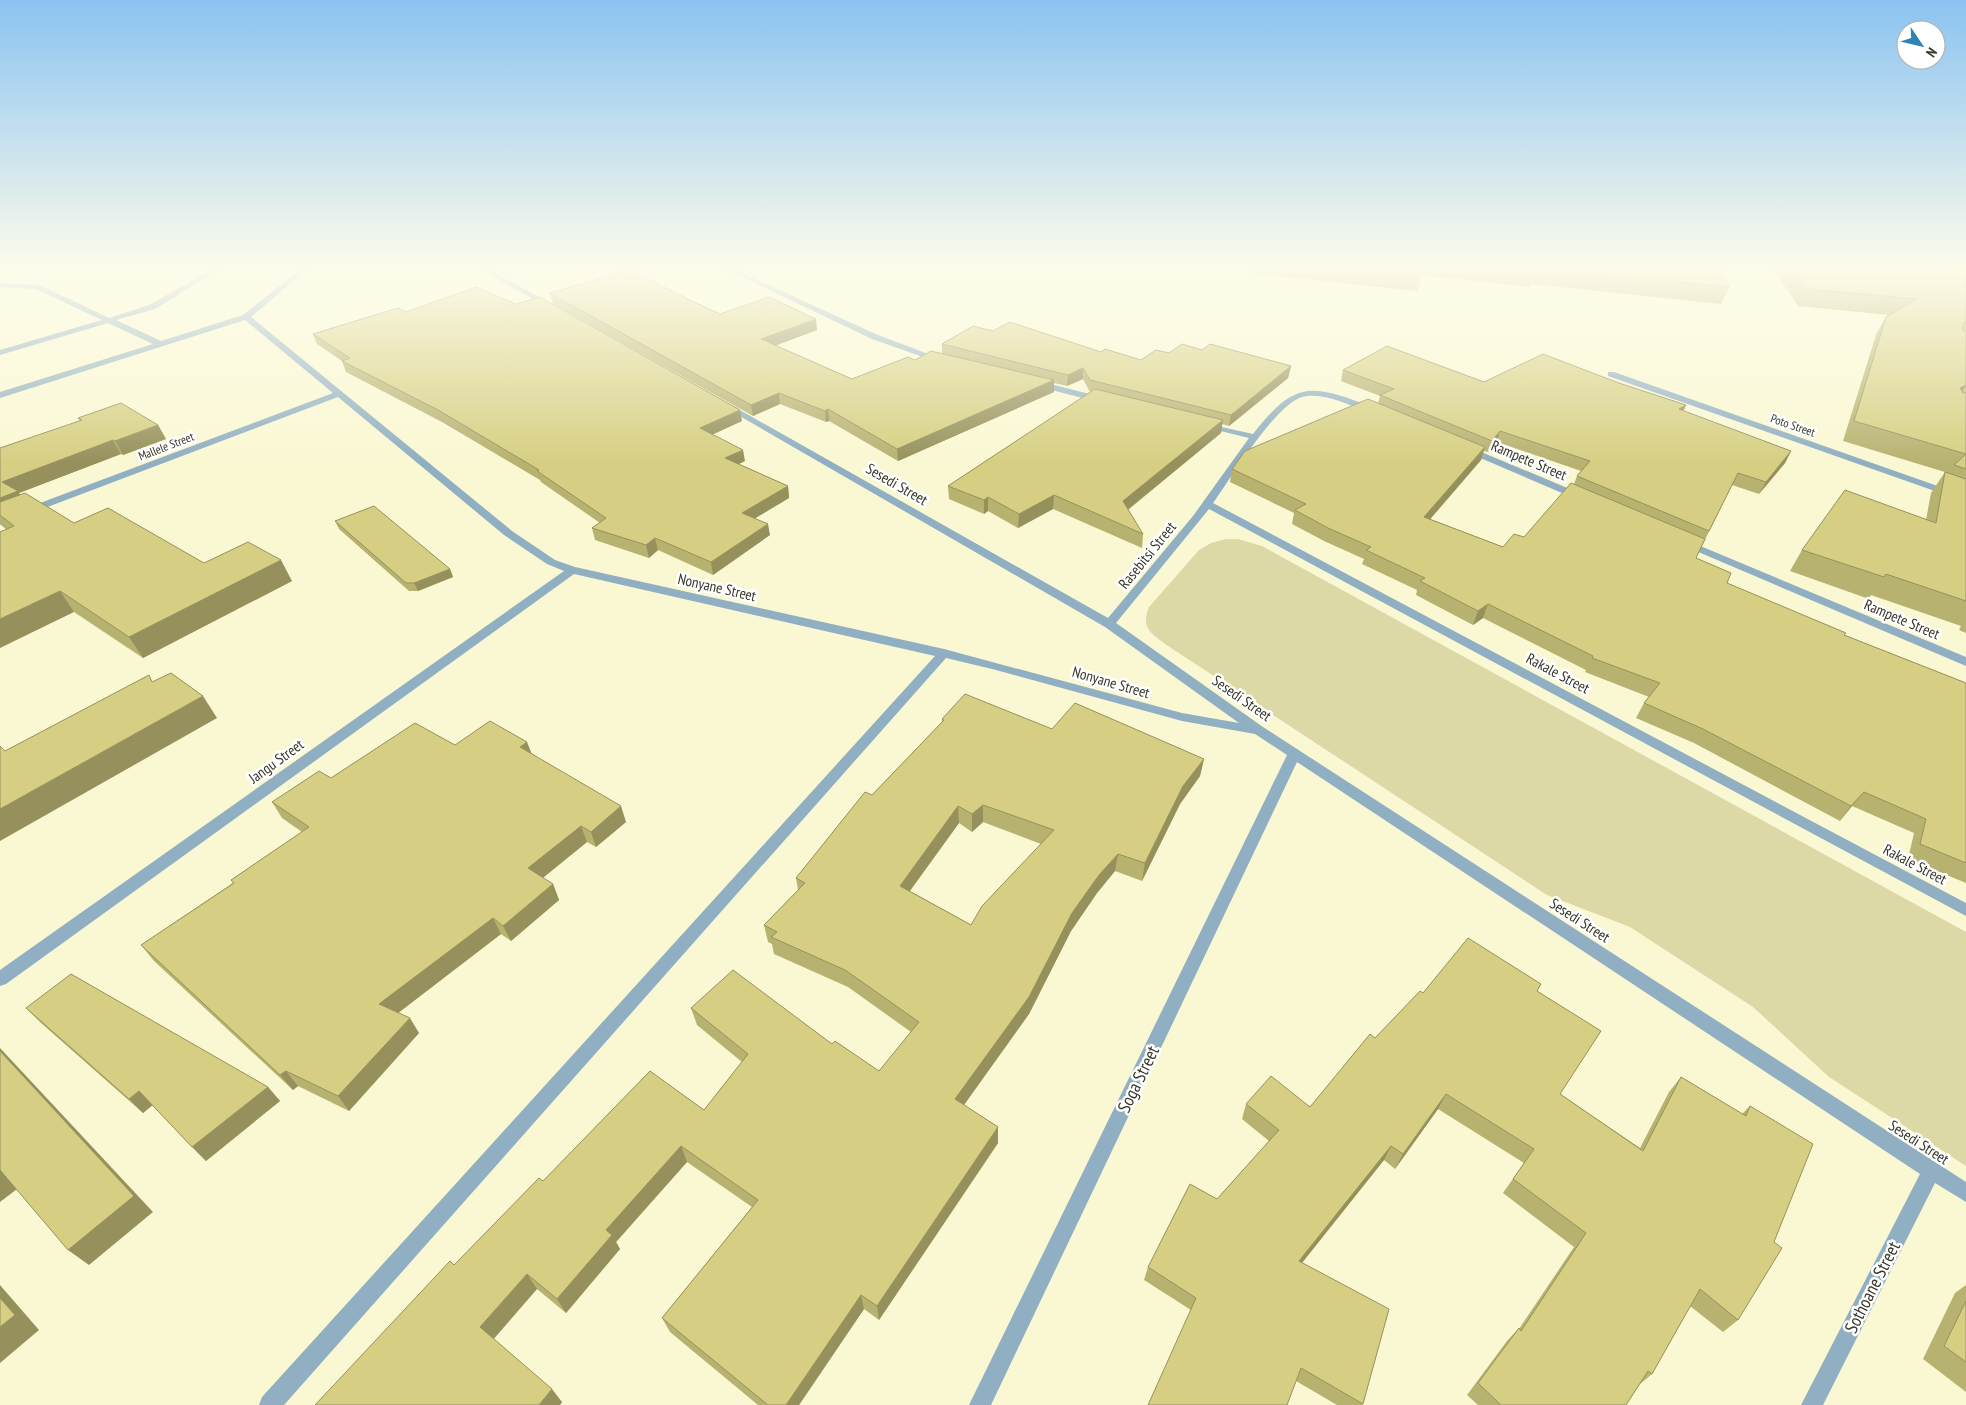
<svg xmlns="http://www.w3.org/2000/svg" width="1966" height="1405" font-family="'PT Sans Narrow',sans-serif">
<rect width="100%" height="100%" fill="#faf8d3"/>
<path fill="#dcd9a6" d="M 1226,539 L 1238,539 L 1262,546 L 1966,932 L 1966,1166 L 1829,1077 L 1753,1007 L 1630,927 L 1547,895 L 1165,644 C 1149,632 1141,627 1149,607 L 1199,550 L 1211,543 Z"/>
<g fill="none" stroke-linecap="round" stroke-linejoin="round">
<g fill="#90afc2" fill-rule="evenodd">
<path d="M 218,266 L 225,266 L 155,309 L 116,320 L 161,341 L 243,315 L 304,266 L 311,266 L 251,317 L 512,531 L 555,560 L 575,567 L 944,649 L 1182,713 L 1239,723 L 1105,627 L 724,407 L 731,405 L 1108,618 L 1193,516 L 1249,438 L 1204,427 L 1204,423 L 1253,434 C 1296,379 1311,384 1373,407 L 1374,409 L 1370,412 C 1349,406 1330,394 1307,396 C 1279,397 1230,480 1213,503 L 1966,903 L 1966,916 L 1209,509 L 1116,623 L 1263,727 L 1966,1182 L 1966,1202 L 1935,1183 L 1823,1405 L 1801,1405 L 1920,1174 L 1297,762 L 991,1405 L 969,1405 L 1287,755 L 1255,734 L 1182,721 L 992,669 L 946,658 L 284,1405 L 259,1405 L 262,1397 L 935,656 L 574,574 L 6,984 L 0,986 L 0,970 L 564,571 L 547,564 L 504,535 L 338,397 L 0,525 L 0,518 L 333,393 L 245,320 L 0,398 L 0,392 L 153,344 L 108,323 L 0,355 L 0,350 L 102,320 L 36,289 L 0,287 L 0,283 L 40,285 L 109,318 L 149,305 Z"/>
<path d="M 475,266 L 482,266 L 554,305 L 547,307 Z"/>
<path d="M 719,266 L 727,266 L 878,335 L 944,360 L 937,362 L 872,339 Z"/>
<path d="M 1608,372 L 1614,372 L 1966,496 L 1966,502 L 1608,376 Z"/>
<path d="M 1039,381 L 1105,398 L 1106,400 L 1102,403 L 1036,386 L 1036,382 Z"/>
<path d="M 1467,446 L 1584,495 L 1585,497 L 1584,499 L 1576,499 L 1464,451 L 1464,447 Z"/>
<path d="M 1686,540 L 1966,657 L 1966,666 L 1682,545 L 1681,543 L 1682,541 Z"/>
</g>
</g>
<g fill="#b8b271" fill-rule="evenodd">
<path d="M 1250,266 L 1718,266 L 1729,287 L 1721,304 L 1531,284 L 1530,287 L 1422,275 L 1418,291 L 1249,273 Z"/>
<path d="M 1752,266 L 1966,266 L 1966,633 L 1959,630 L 1961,626 L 1871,595 L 1869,599 L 1790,571 L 1802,550 L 1926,520 L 1931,493 L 1945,472 L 1948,473 L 1843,441 L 1876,335 L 1886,317 L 1889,315 L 1798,306 L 1773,268 Z"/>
<path d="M 550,293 L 690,300 L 720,314 L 817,330 L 775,346 L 852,379 L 915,360 L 942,353 L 942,344 L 993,331 L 1141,360 L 1169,353 L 1202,350 L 1291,366 L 1288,378 L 1229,426 L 1222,424 L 1221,433 L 1128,510 L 1143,534 L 1142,548 L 1053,509 L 1018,528 L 988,511 L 984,514 L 949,499 L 948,486 L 1091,392 L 1090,392 L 1083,379 L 1067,386 L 1054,383 L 1054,392 L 898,461 L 829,421 L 826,422 L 780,404 L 753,416 L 553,304 Z"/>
<path d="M 406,312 L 742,421 L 713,434 L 745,461 L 738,464 L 788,486 L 789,498 L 755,518 L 770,535 L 713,575 L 658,550 L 649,558 L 595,540 L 592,528 L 600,523 L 541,482 L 540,480 L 442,422 L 346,372 L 342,361 L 317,344 L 313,334 Z"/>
<path d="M 1343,370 L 1484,382 L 1619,383 L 1686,405 L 1683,411 L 1791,451 L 1785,463 L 1759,494 L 1732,485 L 1696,558 L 1727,583 L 1844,635 L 1966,683 L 1966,883 L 1908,859 L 1914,833 L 1852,806 L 1840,821 L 1694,743 L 1636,718 L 1644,703 L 1649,697 L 1585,672 L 1586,670 L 1483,618 L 1473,625 L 1416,595 L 1417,590 L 1362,564 L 1364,559 L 1324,541 L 1292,524 L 1294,513 L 1230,482 L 1232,469 L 1378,403 L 1380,396 L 1341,381 ZM 1497,442 L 1581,471 L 1577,476 L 1574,484 L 1524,537 L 1503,547 L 1430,519 L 1481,460 L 1484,451 L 1488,452 Z"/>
<path d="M 78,418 L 158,425 L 166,439 L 123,455 L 121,454 L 19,493 L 20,495 L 74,523 L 204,563 L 292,581 L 143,658 L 74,612 L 6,529 L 2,526 L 0,523 L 0,448 L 80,421 Z"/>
<path d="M 335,521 L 450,569 L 453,577 L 418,591 L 409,591 L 339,529 Z"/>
<path d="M 942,719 L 1052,729 L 1204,759 L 1200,776 L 1180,804 L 1142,881 L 1115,871 L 1097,893 L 1071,931 L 1029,1014 L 964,1105 L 998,1127 L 998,1143 L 879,1320 L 864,1309 L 799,1405 L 758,1405 L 670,1332 L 662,1318 L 752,1207 L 687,1162 L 616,1242 L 620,1249 L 566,1313 L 537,1289 L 493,1338 L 562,1402 L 560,1405 L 315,1405 L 454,1265 L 543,1181 L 704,1110 L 742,1062 L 697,1025 L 691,1008 L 832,1044 L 879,1071 L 911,1032 L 848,987 L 774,954 L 772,944 L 768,942 L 764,925 L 798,890 L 796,878 L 872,795 L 942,722 ZM 983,822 L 1041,844 L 971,925 L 910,891 L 959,823 L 972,832 Z"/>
<path d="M 455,745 L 531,753 L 626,822 L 596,847 L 587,842 L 543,878 L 553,884 L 559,900 L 511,941 L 501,934 L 398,1013 L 419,1033 L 349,1111 L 298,1086 L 293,1090 L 154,961 L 141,945 L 233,883 L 231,880 L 302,832 L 282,818 L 272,802 L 331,778 Z"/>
<path d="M 1537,991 L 1560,1094 L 1640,1148 L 1669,1092 L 1681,1077 L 1742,1114 L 1750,1106 L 1738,1320 L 1723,1332 L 1690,1306 L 1652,1374 L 1640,1384 L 1626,1405 L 1478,1405 L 1467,1395 L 1507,1341 L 1519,1328 L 1519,1329 L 1574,1247 L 1503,1193 L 1524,1163 L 1438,1109 L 1395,1169 L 1384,1160 L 1302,1263 L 1363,1404 L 1362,1405 L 1337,1405 L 1296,1381 L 1191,1310 L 1144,1280 L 1148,1267 L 1217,1199 L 1269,1141 L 1242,1119 L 1246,1104 L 1310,1107 L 1375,1038 L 1423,993 Z"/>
<path d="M 26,1008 L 268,1087 L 280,1101 L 206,1161 L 152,1105 L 143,1113 L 41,1023 Z"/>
<path d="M 1966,1285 L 1966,1392 L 1923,1359 L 1955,1293 Z"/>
</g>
<g fill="#96915c">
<path d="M 816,319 L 817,330 L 762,350 L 761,339 Z"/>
<path d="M 1291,366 L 1288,378 L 1229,426 L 1231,415 Z"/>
<path d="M 1083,368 L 1083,379 L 1067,386 L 1068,375 Z"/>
<path d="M 1054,380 L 1054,392 L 898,461 L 897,449 Z"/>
<path d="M 1966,385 L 1955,403 L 1960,388 Z"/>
<path d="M 779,393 L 780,404 L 753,416 L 751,405 Z"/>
<path d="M 1686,405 L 1681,416 L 1679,409 Z"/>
<path d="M 828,409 L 829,421 L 826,422 L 825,411 Z"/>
<path d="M 740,410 L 742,421 L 703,439 L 700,428 Z"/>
<path d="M 1223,420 L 1221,433 L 1121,515 L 1123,501 Z"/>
<path d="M 158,425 L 166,439 L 123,455 L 115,441 Z"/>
<path d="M 1500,431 L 1497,442 L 1488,452 L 1492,441 Z"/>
<path d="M 113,440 L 121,454 L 19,493 L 27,506 L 0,515 L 0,498 L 2,482 Z"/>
<path d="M 1485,447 L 1481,460 L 1420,531 L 1424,517 Z"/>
<path d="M 743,450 L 745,461 L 727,470 L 725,458 Z"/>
<path d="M 1791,451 L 1785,463 L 1759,494 L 1766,482 Z"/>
<path d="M 788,486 L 789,498 L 744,525 L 742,513 Z"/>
<path d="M 1054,495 L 1053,509 L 1018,528 L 1019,514 Z"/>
<path d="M 988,497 L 988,511 L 984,514 L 984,500 Z"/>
<path d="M 768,524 L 770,535 L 713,575 L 711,562 Z"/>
<path d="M 655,538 L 658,550 L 649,558 L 646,545 Z"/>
<path d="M 281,560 L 292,581 L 143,658 L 129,637 Z"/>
<path d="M 450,569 L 453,577 L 418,591 L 414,583 Z"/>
<path d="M 60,591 L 74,612 L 0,648 L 0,619 Z"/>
<path d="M 1488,604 L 1483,618 L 1473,625 L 1478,611 Z"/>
<path d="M 203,696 L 217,718 L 0,841 L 0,809 Z"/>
<path d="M 527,742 L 533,757 L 520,747 Z"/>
<path d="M 1204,759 L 1200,776 L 1180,804 L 1142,881 L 1145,863 L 1183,786 Z"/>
<path d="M 1864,792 L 1852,806 L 1840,821 L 1851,806 Z"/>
<path d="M 983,805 L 983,822 L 972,832 L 972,814 Z"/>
<path d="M 621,806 L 626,822 L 596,847 L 591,832 Z"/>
<path d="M 958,806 L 959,823 L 901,903 L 900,886 Z"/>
<path d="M 581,826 L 587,842 L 535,884 L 528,868 Z"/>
<path d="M 1118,854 L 1115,871 L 1097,893 L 1071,931 L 1029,1014 L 956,1116 L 955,1099 L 1072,913 L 1099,875 Z"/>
<path d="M 553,884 L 559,900 L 511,941 L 503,926 Z"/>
<path d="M 493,918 L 501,934 L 389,1020 L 379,1004 Z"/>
<path d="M 410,1018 L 419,1033 L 349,1111 L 338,1096 Z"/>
<path d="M 0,1048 L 153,1212 L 89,1265 L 68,1250 L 0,1051 Z"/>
<path d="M 286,1071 L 298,1086 L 293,1090 L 280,1075 Z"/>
<path d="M 268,1087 L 280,1101 L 206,1161 L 192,1147 Z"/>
<path d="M 139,1091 L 153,1105 L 143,1113 L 129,1099 Z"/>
<path d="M 1446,1094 L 1438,1109 L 1395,1169 L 1403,1154 Z"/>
<path d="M 998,1127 L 998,1143 L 879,1320 L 877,1306 Z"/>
<path d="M 681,1146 L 687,1162 L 616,1242 L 620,1249 L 566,1313 L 557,1299 L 606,1230 Z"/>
<path d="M 1391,1146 L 1384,1160 L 1293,1274 L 1299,1261 Z"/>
<path d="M 0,1169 L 21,1186 L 0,1202 Z"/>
<path d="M 527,1274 L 537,1289 L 492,1341 L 480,1327 Z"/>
<path d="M 0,1285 L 39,1330 L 0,1363 Z"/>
<path d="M 861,1295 L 864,1309 L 799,1405 L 786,1405 Z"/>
<path d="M 552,1389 L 562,1402 L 560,1405 L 539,1405 Z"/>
</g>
<g fill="#d6cf83" stroke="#96915c" fill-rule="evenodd">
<path d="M 1339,266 L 1422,266 L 1422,274 Z"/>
<path d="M 1494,266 L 1718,266 L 1729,287 L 1536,267 L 1536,270 Z"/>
<path d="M 1791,266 L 1966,266 L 1966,323 L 1964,323 L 1962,329 L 1964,331 L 1966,331 L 1966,385 L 1960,388 L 1963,393 L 1966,393 L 1966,469 L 1954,465 L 1966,454 L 1854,421 L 1886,317 L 1917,299 L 1807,289 Z"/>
<path d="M 630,270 L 690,300 L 720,314 L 769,297 L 816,319 L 761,339 L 852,379 L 908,357 L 915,360 L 931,351 L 1054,380 L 897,449 L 828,409 L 825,411 L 779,393 L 751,405 L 550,293 Z"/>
<path d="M 476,287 L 516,304 L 540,297 L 740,410 L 700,428 L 743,450 L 725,458 L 788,486 L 742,513 L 768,524 L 711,562 L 655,538 L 646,545 L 592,528 L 606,518 L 537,471 L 539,470 L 438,410 L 342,361 L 350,358 L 313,334 L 398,308 L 406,312 Z"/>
<path d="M 1010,322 L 1101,352 L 1105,349 L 1141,360 L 1156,350 L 1169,353 L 1182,344 L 1202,350 L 1210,344 L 1291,366 L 1231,415 L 1090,380 L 1083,368 L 1068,375 L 942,344 L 973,326 L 993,331 Z"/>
<path d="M 1387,346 L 1484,382 L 1543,354 L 1619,383 L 1686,405 L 1679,409 L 1791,451 L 1766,482 L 1738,473 L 1709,531 L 1577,476 L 1590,461 L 1500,431 L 1492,441 L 1380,395 L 1394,389 L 1343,370 Z"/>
<path d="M 1095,389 L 1223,420 L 1123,501 L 1143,534 L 1054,495 L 1019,514 L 988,497 L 984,500 L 948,486 Z"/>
<path d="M 1368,399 L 1485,447 L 1424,517 L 1503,547 L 1514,534 L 1524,537 L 1571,483 L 1705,539 L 1696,558 L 1731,573 L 1727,583 L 1846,633 L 1844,635 L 1966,683 L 1966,863 L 1920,844 L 1926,819 L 1864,792 L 1851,806 L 1703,729 L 1644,703 L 1660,683 L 1592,658 L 1593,656 L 1488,604 L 1478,611 L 1420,581 L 1425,578 L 1366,550 L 1371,547 L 1328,528 L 1295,510 L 1306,504 L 1232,469 L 1245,451 Z"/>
<path d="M 121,403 L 158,425 L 115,441 L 113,440 L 2,482 L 18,491 L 0,498 L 0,448 L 82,420 L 78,418 Z"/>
<path d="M 1945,472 L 1966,479 L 1966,601 L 1886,574 L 1884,577 L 1802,550 L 1845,490 L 1936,523 Z"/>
<path d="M 25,493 L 74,523 L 108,508 L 204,563 L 248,542 L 281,560 L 129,637 L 60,591 L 0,619 L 0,532 L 14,526 L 0,515 L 0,502 Z"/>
<path d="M 374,506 L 450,569 L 414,583 L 406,583 L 335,521 Z"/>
<path d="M 171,673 L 203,696 L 0,809 L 0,746 L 5,751 L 149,675 L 152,682 Z"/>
<path d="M 965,694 L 1052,729 L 1075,703 L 1204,759 L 1183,786 L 1145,863 L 1118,854 L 1099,875 L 1072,913 L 1029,997 L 955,1099 L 998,1127 L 877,1306 L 861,1295 L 786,1405 L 768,1405 L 662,1318 L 758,1200 L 681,1146 L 606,1230 L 612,1235 L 557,1299 L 527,1274 L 480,1327 L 552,1389 L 539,1405 L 315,1405 L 450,1261 L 454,1265 L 539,1178 L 543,1181 L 650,1071 L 704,1110 L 748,1054 L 691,1008 L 733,970 L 832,1044 L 835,1041 L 879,1071 L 919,1022 L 845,970 L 771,937 L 777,932 L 764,925 L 805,883 L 796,878 L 865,792 L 872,795 L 944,720 L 942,719 ZM 983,805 L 1054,830 L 982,906 L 971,925 L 900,886 L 958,806 L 972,814 Z"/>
<path d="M 490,721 L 527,742 L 520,747 L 621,806 L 591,832 L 581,826 L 528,868 L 553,884 L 503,926 L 493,918 L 379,1004 L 410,1018 L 338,1096 L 286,1071 L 280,1075 L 141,945 L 234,883 L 231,880 L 309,827 L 272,802 L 319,771 L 331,778 L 415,723 L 455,745 Z"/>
<path d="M 1468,938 L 1541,984 L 1537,991 L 1601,1031 L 1560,1094 L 1643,1151 L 1681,1077 L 1746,1116 L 1750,1106 L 1813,1144 L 1774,1242 L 1782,1248 L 1738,1320 L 1700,1289 L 1652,1374 L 1648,1371 L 1626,1405 L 1501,1405 L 1478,1383 L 1519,1328 L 1521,1331 L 1586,1233 L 1513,1179 L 1534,1149 L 1446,1094 L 1403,1154 L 1391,1146 L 1299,1261 L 1389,1309 L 1363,1404 L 1301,1368 L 1287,1405 L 1148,1405 L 1196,1298 L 1148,1267 L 1190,1184 L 1217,1199 L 1279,1130 L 1246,1104 L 1271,1076 L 1310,1107 L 1370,1034 L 1375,1038 L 1420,991 L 1423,993 Z"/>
<path d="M 71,974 L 268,1087 L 192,1147 L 139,1091 L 129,1099 L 26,1008 Z"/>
<path d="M 0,1051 L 134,1196 L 68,1250 L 0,1170 Z"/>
<path d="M 0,1298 L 15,1315 L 0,1327 Z"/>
<path d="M 1966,1301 L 1966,1362 L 1944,1346 Z"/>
</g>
<linearGradient id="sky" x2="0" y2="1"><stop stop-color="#8bc3f1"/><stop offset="0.58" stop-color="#fdfceb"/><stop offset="1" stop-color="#fdfceb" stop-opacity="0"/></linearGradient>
<rect width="1966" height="462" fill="url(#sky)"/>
<g text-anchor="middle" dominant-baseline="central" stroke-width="5" stroke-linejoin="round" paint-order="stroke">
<g font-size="12" fill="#373628" stroke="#fff">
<text transform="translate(1793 425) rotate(19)">Poto Street</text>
<text transform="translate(166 446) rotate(-21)">Mallele Street</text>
</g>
<g font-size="15" fill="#373628" stroke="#fff">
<text transform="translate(1529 460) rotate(23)">Rampete Street</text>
<text transform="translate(897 484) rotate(30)">Sesedi Street</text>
<text transform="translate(1147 555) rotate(-51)">Rasebitsi Street</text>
<text transform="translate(717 587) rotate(13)">Nonyane Street</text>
<text transform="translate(1902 619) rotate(23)">Rampete Street</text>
<text transform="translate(1558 673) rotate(28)">Rakale Street</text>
<text transform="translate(1111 682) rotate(16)">Nonyane Street</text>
<text transform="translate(1242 698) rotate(35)">Sesedi Street</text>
<text transform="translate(276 761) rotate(-36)">Jangu Street</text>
<text transform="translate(1915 864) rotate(28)">Rakale Street</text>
<text transform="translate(1580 920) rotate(33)">Sesedi Street</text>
<text transform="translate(1919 1142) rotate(33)">Sesedi Street</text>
</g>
<g font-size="18" fill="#373628" stroke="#fff">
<text transform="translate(1138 1079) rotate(-64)">Soga Street</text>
<text transform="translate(1872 1287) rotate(-63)">Sothoane Street</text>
</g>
</g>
<g transform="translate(1921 45) rotate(125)"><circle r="24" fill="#ffffff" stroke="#afafa9"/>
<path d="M0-4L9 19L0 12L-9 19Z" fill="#2c85b3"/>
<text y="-8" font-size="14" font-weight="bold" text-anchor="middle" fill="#373628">N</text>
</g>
</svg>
